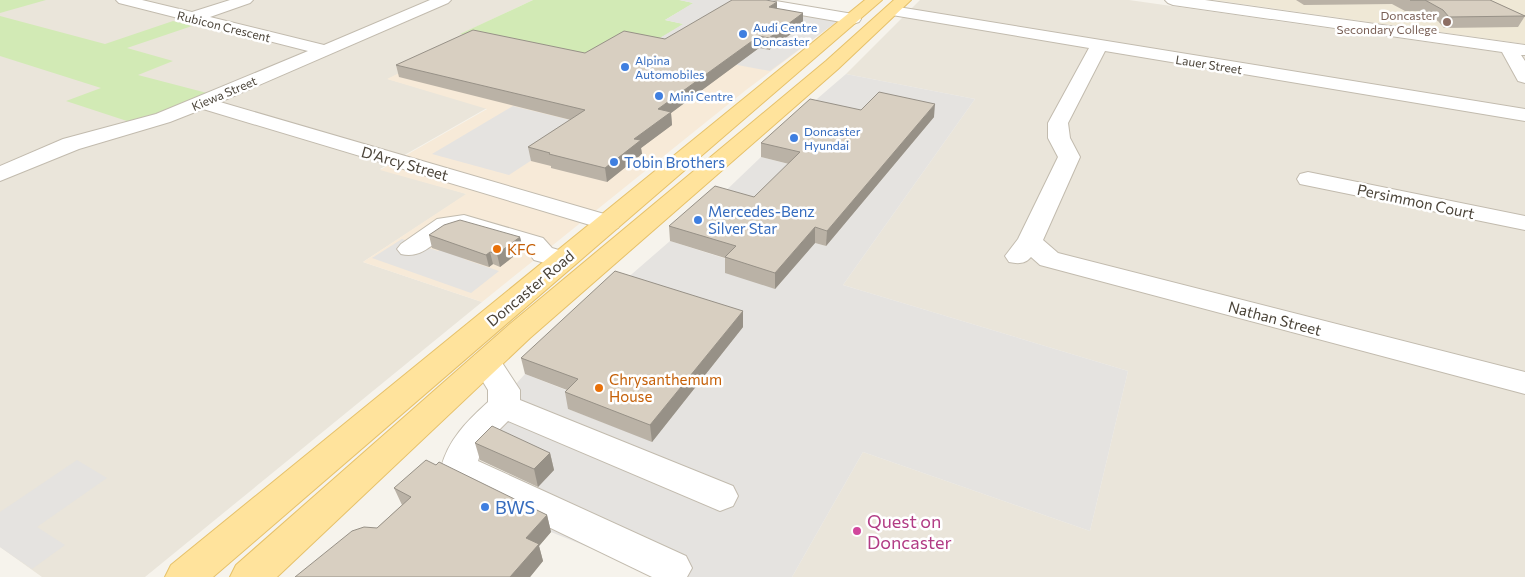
<svg xmlns="http://www.w3.org/2000/svg" width="1525" height="577" font-family="Commissioner,sans-serif">
<rect width="100%" height="100%" fill="#f6f3ec"/>
<g fill="#eae5da">
<path d="M 0,0 L 533,0 L 461,34 L 473,37 L 388,79 L 487,108 L 380,169 L 467,194 L 363,262 L 482,302 L 145,577 L 42,577 L 0,547 Z"/>
<path d="M 920,0 L 1129,0 L 1525,56 L 1525,577 L 792,577 L 863,452 L 1090,531 L 1128,371 L 843,285 L 975,99 L 846,74 Z"/>
</g>
<path fill="#f7ead8" d="M 839,20 L 746,90 L 482,302 L 363,262 L 466,194 L 380,170 L 487,109 L 387,79 L 473,37 Z"/>
<path fill="#efe8d6" d="M 1214,0 L 1525,0 L 1525,44 Z"/>
<g fill="#d2eab5">
<path d="M 0,0 L 46,0 L 0,13 Z"/>
<path d="M 533,0 L 680,0 L 694,3 L 665,20 L 684,24 L 645,47 L 587,65 L 460,34 Z"/>
<path d="M 0,16 L 105,44 L 173,21 L 192,26 L 127,48 L 173,61 L 138,75 L 207,93 L 165,111 L 130,122 L 66,101 L 101,88 L 0,56 Z"/>
</g>
<g fill="#e5e3e0">
<path d="M 679,0 L 749,0 L 681,42 L 645,47 L 683,24 L 665,20 L 693,3 Z"/>
<path d="M 782,10 L 839,20 L 770,71 L 711,60 Z"/>
<path d="M 846,74 L 975,99 L 843,285 L 1128,371 L 1090,531 L 863,452 L 792,577 L 662,577 L 551,532 L 514,513 L 553,470 L 497,443 L 457,481 L 432,477 L 525,374 L 581,396 L 568,409 L 652,441 L 617,287 L 670,241 L 736,262 L 815,243 L 826,246 L 860,124 L 803,111 Z"/>
<path d="M 513,106 L 587,124 L 509,175 L 432,154 Z"/>
<path d="M 761,157 L 800,167 L 754,212 L 715,201 Z"/>
<path d="M 402,239 L 438,251 L 451,243 L 464,259 L 499,271 L 471,293 L 372,258 Z"/>
<path d="M 77,460 L 107,478 L 37,527 L 65,545 L 32,569 L 0,547 L 0,512 Z"/>
</g>
<g fill="none" stroke-linecap="round" stroke-linejoin="round">
<g stroke="#c2bbae" stroke-width="2">
<g id="minor">
<path d="M 116,0 L 142,0 L 192,12 L 230,0 L 253,0 L 250,3 L 210,17 L 324,45 L 430,0 L 451,0 L 448,3 L 220,102 L 618,218 L 621,223 L 618,228 L 609,230 L 600,228 L 203,109 L 170,122 L 79,149 L 0,181 L 0,166 L 63,139 L 156,114 L 308,51 L 119,3 Z"/>
<path d="M 735,0 L 770,0 L 853,14 L 859,16 L 861,19 L 859,22 L 853,24 L 743,5 L 738,3 Z"/>
<path d="M 1165,0 L 1205,0 L 1525,45 L 1525,55 L 1521,55 L 1525,61 L 1525,83 L 1518,81 L 1502,52 L 1173,5 L 1168,3 Z"/>
<path d="M 892,6 L 1525,109 L 1525,121 L 1105,51 L 1068,123 L 1070,138 L 1080,157 L 1043,240 L 1058,253 L 1525,372 L 1525,394 L 1040,265 L 1031,257 C 1025,264 1018,264 1009,262 L 1005,256 L 1018,239 L 1058,157 L 1048,138 L 1048,123 L 1089,48 L 886,14 L 884,11 L 886,8 Z"/>
<path d="M 1308,172 L 1525,216 L 1525,230 L 1300,184 L 1297,179 L 1300,174 Z"/>
<path d="M 464,215 L 543,238 L 552,248 L 572,254 L 576,260 L 572,266 L 563,268 L 534,260 L 525,248 L 463,230 C 439,232 426,261 401,254 L 397,249 L 401,244 L 437,219 Z"/>
<path d="M 486,352 L 497,355 L 520,390 L 520,400 L 733,486 L 738,496 L 733,506 L 720,511 L 508,421 L 487,442 L 481,451 L 478,461 L 686,556 L 692,568 L 687,577 L 652,577 L 447,478 L 441,468 C 448,440 467,421 488,402 L 488,390 L 471,362 L 475,355 Z"/>
</g>
</g>
<g stroke="#e6c16a" stroke-width="2">
<g id="major">
<path d="M 865,0 L 882,0 L 213,577 L 165,577 L 171,565 Z"/>
<path d="M 894,0 L 911,0 L 838,69 L 530,338 L 277,577 L 230,577 L 236,565 L 510,324 L 826,61 Z"/>
</g>
</g>
<use href="#minor" fill="#fff" fill-rule="evenodd"/>
<use href="#major" fill="#ffe39c" fill-rule="evenodd"/>
</g>
<g fill="#bab2a6">
<path d="M 1296,0 L 1490,0 L 1525,16 L 1518,27 L 1444,28 L 1438,21 L 1420,11 L 1405,11 L 1392,4 L 1304,5 Z"/>
<path d="M 777,9 L 803,13 L 803,25 L 769,50 L 759,48 L 671,113 L 672,125 L 641,148 L 642,154 L 607,182 L 551,168 L 551,166 L 531,161 L 528,147 L 571,120 L 399,77 L 396,65 L 585,53 L 665,39 Z"/>
<path d="M 861,110 L 934,117 L 826,246 L 815,243 L 775,289 L 725,273 L 725,258 L 670,241 L 669,226 L 754,197 L 789,164 L 761,157 L 761,143 Z"/>
<path d="M 429,235 L 520,237 L 523,249 L 500,267 L 493,264 L 489,267 L 432,248 Z"/>
<path d="M 743,311 L 743,327 L 652,442 L 568,409 L 565,392 L 567,390 L 525,374 L 521,358 Z"/>
<path d="M 475,443 L 550,453 L 554,470 L 538,487 L 480,460 Z"/>
<path d="M 436,465 L 547,515 L 551,532 L 539,546 L 543,561 L 530,577 L 295,577 L 377,528 L 402,505 L 394,488 Z"/>
</g>
<g fill="#979187">
<path d="M 777,2 L 777,13 L 769,7 Z"/>
<path d="M 803,13 L 803,25 L 769,50 L 769,38 Z"/>
<path d="M 759,36 L 759,48 L 671,113 L 672,125 L 641,148 L 642,154 L 607,182 L 605,168 L 634,139 L 658,109 Z"/>
<path d="M 935,104 L 934,117 L 826,246 L 827,231 Z"/>
<path d="M 815,227 L 815,243 L 775,289 L 775,273 Z"/>
<path d="M 520,237 L 523,249 L 500,267 L 497,254 Z"/>
<path d="M 490,252 L 493,264 L 489,267 L 486,255 Z"/>
<path d="M 743,311 L 743,327 L 652,442 L 650,425 Z"/>
<path d="M 550,453 L 554,470 L 538,487 L 534,469 Z"/>
<path d="M 547,515 L 551,532 L 539,546 L 543,561 L 530,577 L 510,577 L 526,538 Z"/>
</g>
<g fill="#d8cfc1" stroke="#979187">
<path d="M 732,0 L 766,0 L 777,2 L 769,7 L 803,13 L 769,38 L 759,36 L 658,109 L 671,112 L 634,139 L 641,140 L 605,168 L 549,154 L 550,153 L 528,147 L 585,110 L 396,65 L 473,30 L 585,53 L 624,31 L 665,39 Z"/>
<path d="M 1410,0 L 1490,0 L 1525,16 L 1449,17 L 1443,10 L 1425,0 Z"/>
<path d="M 879,92 L 935,104 L 827,231 L 815,227 L 775,273 L 725,257 L 736,246 L 669,226 L 715,186 L 754,197 L 800,152 L 761,143 L 810,99 L 861,110 Z"/>
<path d="M 460,220 L 520,237 L 497,254 L 490,252 L 486,255 L 429,235 L 444,225 Z"/>
<path d="M 615,271 L 743,311 L 650,425 L 565,392 L 578,379 L 521,358 Z"/>
<path d="M 492,426 L 550,453 L 534,469 L 475,443 Z"/>
<path d="M 426,460 L 436,465 L 439,462 L 547,515 L 526,538 L 539,544 L 510,577 L 295,577 L 352,531 L 364,527 L 377,528 L 411,497 L 394,488 Z"/>
</g>
<circle fill="#8d6e63" stroke="#fff" stroke-width="2" cx="1447" cy="22" r="5"/>
<g fill="#3f7fe0" stroke="#fff" stroke-width="2">
<circle cx="743" cy="34" r="5"/>
<circle cx="625" cy="67" r="5"/>
<circle cx="659" cy="96" r="5"/>
<circle cx="794" cy="138" r="5"/>
<circle cx="614" cy="162" r="5"/>
<circle cx="698" cy="220" r="5"/>
<circle cx="485" cy="507" r="5"/>
</g>
<g fill="#e8710a" stroke="#fff" stroke-width="2">
<circle cx="497" cy="249" r="5"/>
<circle cx="599" cy="388" r="5"/>
</g>
<circle fill="#d1479c" stroke="#fff" stroke-width="2" cx="857" cy="531" r="5"/>
<g text-anchor="middle" dominant-baseline="central" stroke-width="5" stroke-linejoin="round" paint-order="stroke">
<g font-size="12" fill="#785e54" stroke="#fff" text-anchor="end">
<text x="1437" y="15">Doncaster<tspan x="1437" dy="14">Secondary College</tspan></text>
</g>
<g font-size="12" fill="#4b4439" stroke="#fff">
<text transform="translate(224 26) rotate(14)">Rubicon Crescent</text>
<text transform="translate(1209 64) rotate(9)">Lauer Street</text>
<text transform="translate(224 93) rotate(-23)">Kiewa Street</text>
</g>
<g font-size="12" fill="#366cbe" stroke="#fff" text-anchor="start">
<text x="753" y="27">Audi Centre<tspan x="753" dy="14">Doncaster</tspan></text>
<text x="635" y="60">Alpina<tspan x="635" dy="14">Automobiles</tspan></text>
<text x="669" y="96">Mini Centre</text>
<text x="804" y="131">Doncaster<tspan x="804" dy="14">Hyundai</tspan></text>
</g>
<g font-size="15" fill="#366cbe" stroke="#fff" text-anchor="start">
<text x="624" y="162">Tobin Brothers</text>
<text x="708" y="211">Mercedes-Benz<tspan x="708" dy="17">Silver Star</tspan></text>
</g>
<g font-size="15" fill="#4b4439" stroke="#fff">
<text transform="translate(405 163) rotate(16)">D'Arcy Street</text>
<text transform="translate(1416 201) rotate(12)">Persimmon Court</text>
<text transform="translate(530 288) rotate(-40)">Doncaster Road</text>
<text transform="translate(1275 318) rotate(15)">Nathan Street</text>
</g>
<g font-size="15" fill="#c56008" stroke="#fff" text-anchor="start">
<text x="507" y="249">KFC</text>
<text x="609" y="379">Chrysanthemum<tspan x="609" dy="17">House</tspan></text>
</g>
<g font-size="18" fill="#366cbe" stroke="#fff" text-anchor="start">
<text x="495" y="507">BWS</text>
</g>
<g font-size="18" fill="#b23c85" stroke="#fff" text-anchor="start">
<text x="867" y="521">Quest on<tspan x="867" dy="21">Doncaster</tspan></text>
</g>
</g>
</svg>
